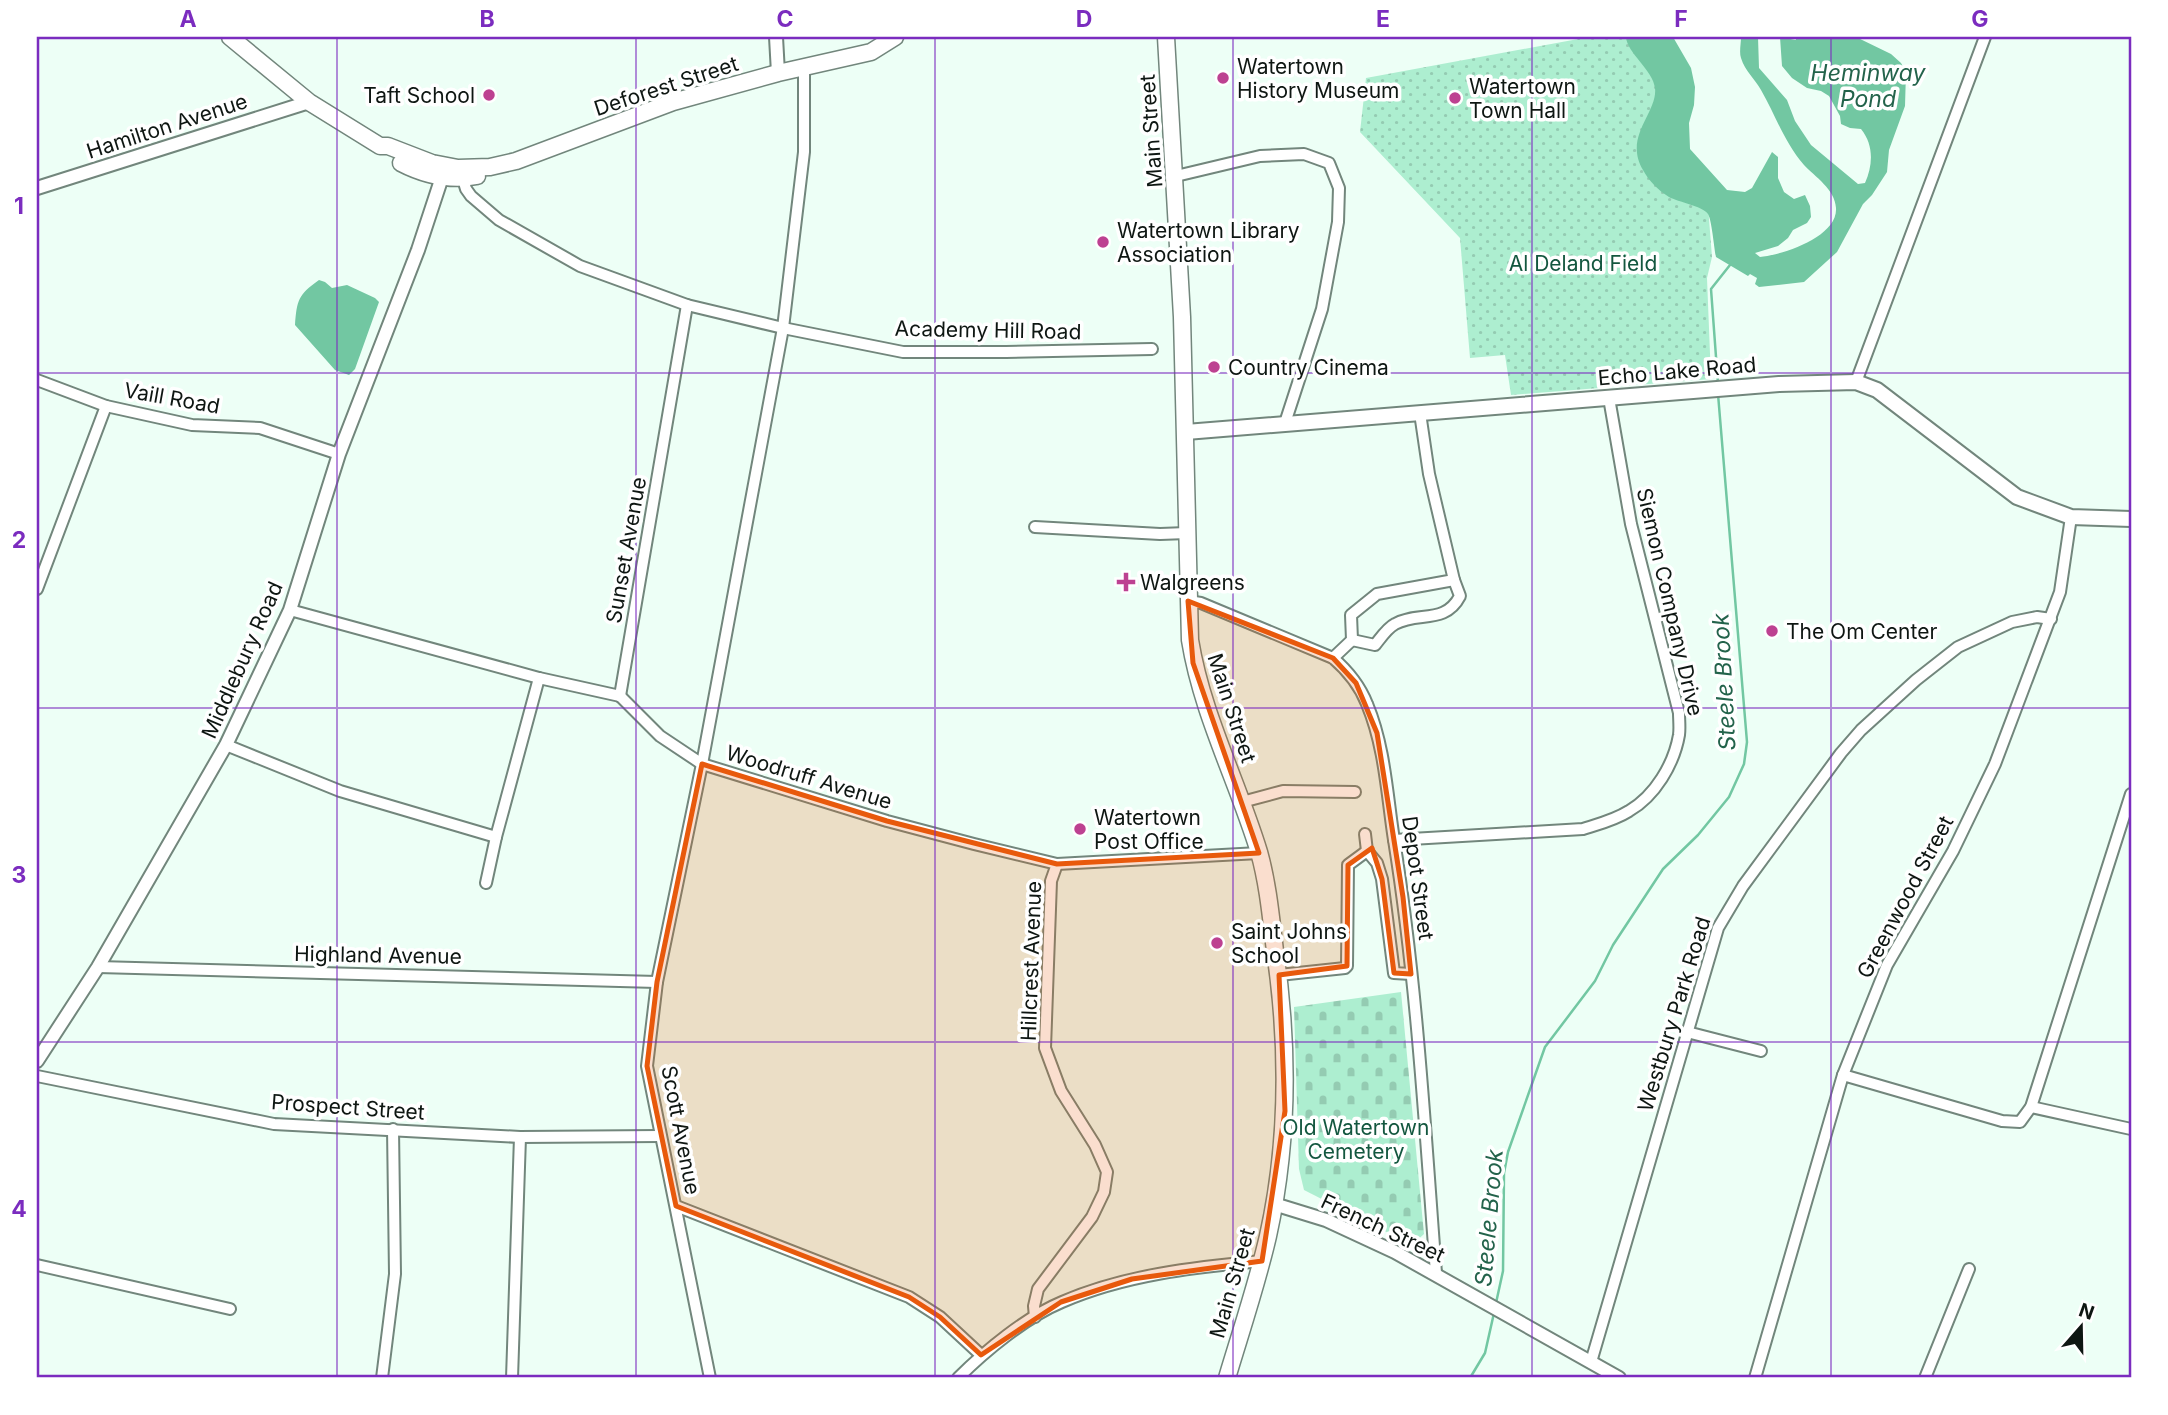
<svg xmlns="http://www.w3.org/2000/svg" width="2168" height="1415" font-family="Inter,sans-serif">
<defs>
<pattern id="grass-dots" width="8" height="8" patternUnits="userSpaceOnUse" patternTransform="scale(1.75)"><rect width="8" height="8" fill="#adeed0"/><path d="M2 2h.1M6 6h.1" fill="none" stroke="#94cbb2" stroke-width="1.8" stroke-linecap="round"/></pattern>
<pattern id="cemetery-stones" width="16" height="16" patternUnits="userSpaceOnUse" patternTransform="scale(1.75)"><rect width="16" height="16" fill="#adeed0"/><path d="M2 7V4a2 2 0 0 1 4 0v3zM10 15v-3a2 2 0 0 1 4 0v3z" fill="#94cbb2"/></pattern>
</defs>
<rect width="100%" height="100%" fill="#edfff6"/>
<path fill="url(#grass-dots)" d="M 1589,37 L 1654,37 L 1670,116 L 1708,206 L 1712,257 L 1707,278 L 1711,379 L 1511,395 L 1505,355 L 1470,358 L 1460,238 L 1360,132 L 1366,78 Z"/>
<path fill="url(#cemetery-stones)" d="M 1401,992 L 1424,1234 L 1412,1245 L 1304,1190 L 1299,1169 L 1294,1007 Z"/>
<g fill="#72c7a2">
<path d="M 1626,37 L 1673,37 L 1691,68 L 1695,87 L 1694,105 L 1689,123 L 1690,149 L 1727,190 L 1745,192 L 1752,188 L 1772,152 L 1778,157 L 1778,178 L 1784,192 L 1794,199 L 1805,195 L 1810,206 L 1811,217 L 1807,223 L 1793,230 L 1788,238 L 1778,246 L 1755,253 L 1760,257 C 1782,255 1838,237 1836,208 C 1835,189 1815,177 1804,165 C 1784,142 1776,116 1761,90 C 1755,79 1745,71 1741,58 C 1739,52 1741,44 1741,37 L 1758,37 L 1759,68 L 1787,100 L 1795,121 L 1811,145 L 1858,184 L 1865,183 C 1873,165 1874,145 1861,129 L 1850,128 L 1841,124 L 1840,116 L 1829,96 L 1821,91 L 1807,88 L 1792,78 L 1782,66 L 1780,37 L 1796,40 L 1795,37 L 1856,37 L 1891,54 L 1901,63 L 1906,72 L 1905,106 L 1889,150 L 1887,172 L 1872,195 L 1863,204 L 1837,252 L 1804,282 L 1759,287 L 1755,284 L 1757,278 L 1750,274 L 1748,276 L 1716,257 C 1714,248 1712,221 1708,214 C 1703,206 1678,202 1669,197 C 1658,190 1649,181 1643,170 C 1623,136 1658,113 1655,88 C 1653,70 1627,53 1626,37 Z"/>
<path d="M 319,280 L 325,282 L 332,288 L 347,285 L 375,298 L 379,302 L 355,369 L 349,375 L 335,370 L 295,325 C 297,300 298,295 319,280 Z"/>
</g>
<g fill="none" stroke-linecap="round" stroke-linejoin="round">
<g stroke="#72c7a2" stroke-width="2.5">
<path d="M 1718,384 L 1711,289 L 1730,265"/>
<path d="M 1496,1303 L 1503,1271 L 1504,1173 L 1508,1152 L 1545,1047 L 1595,981 L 1613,945 L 1663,869 L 1698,835 L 1729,797 L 1744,764 L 1747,742 L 1718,394"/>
<path d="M 1470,1378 L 1485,1353 L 1494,1313"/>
</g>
<g stroke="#72867c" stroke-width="14">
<g id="minor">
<path d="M 1176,176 L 1260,156 L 1304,154 L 1329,163 L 1339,188 L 1338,222 L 1322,309 L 1285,423"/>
<path d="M 463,179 L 466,189 L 471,196 L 499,220 L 580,266 L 687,305 L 783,328 L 903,352 L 1006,352 L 1152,349"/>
<path d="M 37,380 L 106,406 L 192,425 L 260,428 L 339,454"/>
<path d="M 1856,382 L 1985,37"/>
<path d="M 1035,527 L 1160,534 L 1187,533"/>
<path d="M 37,589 L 106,406"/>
<path d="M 1188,601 L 1201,603 L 1333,658 C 1348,671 1360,686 1367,704 C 1385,747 1387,795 1394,840 C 1417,983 1425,1129 1436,1273"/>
<path d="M 290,610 L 539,678 L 620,696"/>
<path d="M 1352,640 L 1375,645 C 1380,639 1387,628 1395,624 C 1418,611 1445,625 1460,596 L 1454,580"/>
<path d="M 1333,658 L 1352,640 L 1351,615 L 1377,594 L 1454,580 L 1429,474 L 1420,413"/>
<path d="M 620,696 L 660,736 L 702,764 L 887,821 L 974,844 L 1057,864 L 1259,853"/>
<path d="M 620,696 L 687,305"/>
<path d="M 226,745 L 340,791 L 496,837"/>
<path d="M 1242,802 L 1283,791 L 1355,792"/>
<path d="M 1365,834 L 1367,851"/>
<path d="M 1394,840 L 1583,829 C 1599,824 1615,820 1629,811 C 1655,796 1674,764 1679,735 C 1680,728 1679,720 1679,713 L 1631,524 L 1609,398"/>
<path d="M 1367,851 L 1377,863 L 1382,879 L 1394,973 L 1411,974"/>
<path d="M 486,883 L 496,837 L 539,678"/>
<path d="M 98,967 L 657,982"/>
<path d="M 1279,975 L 1345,968 L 1347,966 L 1348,865 L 1367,851"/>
<path d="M 1687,1032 L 1761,1051"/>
<path d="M 1843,1075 L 2002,1121 L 2020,1122 L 2031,1107 L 2131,794"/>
<path d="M 37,1076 L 274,1124 L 520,1137 L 660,1136"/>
<path d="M 2031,1107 L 2131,1129"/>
<path d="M 676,1206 L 909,1297 L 940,1317 L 981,1355"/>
<path d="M 37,1265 L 230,1309"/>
<path d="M 1035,1317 L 1034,1306 L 1038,1289 L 1092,1217 L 1104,1192 L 1107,1172 L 1095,1145 L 1061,1091 L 1045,1048 L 1051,881 L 1057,864"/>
<path d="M 1591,1362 L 1718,928 L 1743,886 L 1841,753 L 1861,730 L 1916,680 L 1958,647 L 2012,622 L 2037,617 L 2051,619"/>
<path d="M 382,1378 L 395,1274 L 393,1129"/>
<path d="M 512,1378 L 520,1137"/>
<path d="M 710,1378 L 647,1066 L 657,982 L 702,764 L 783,328 L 804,152 L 804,67"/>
<path d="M 958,1378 C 985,1351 1026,1317 1062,1302 C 1124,1275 1195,1267 1262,1261"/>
<path d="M 1755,1378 L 1843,1075 L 1887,965 L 1953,851 L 1995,764 L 2060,592 L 2071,517"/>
<path d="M 1925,1378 L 1969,1269"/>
</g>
</g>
<g stroke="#72867c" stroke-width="16">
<g id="tertiary">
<path d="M 776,37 L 778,73"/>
<path d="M 37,188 L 309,102"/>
<path d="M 37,1061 L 98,967 L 226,745 L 290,610 L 339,454 L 418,250 L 444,171"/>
<path d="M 1274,1204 L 1326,1220 L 1395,1252 L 1619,1378"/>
</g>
</g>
<g stroke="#72867c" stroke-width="18">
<path id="secondary" d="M 1186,432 L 1779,384 L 1856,382 L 1877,390 L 2017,497 L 2071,517 L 2131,519"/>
</g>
<g stroke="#72867c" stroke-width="19">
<g id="primary">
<path d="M 230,37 L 309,102 L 380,146 L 388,146 L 432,163 L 458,168 L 490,167 L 516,161 L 673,102 L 778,73 L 871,52 L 895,37"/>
<path d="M 1166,37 L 1182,317 L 1190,640 C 1202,714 1237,780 1259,852 C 1268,884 1271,918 1275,951 C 1289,1047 1289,1141 1268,1236 C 1257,1284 1241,1331 1227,1378"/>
<path d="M 401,163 C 426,176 450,181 477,176"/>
</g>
</g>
<use href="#minor" stroke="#fff" stroke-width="10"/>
<use href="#tertiary" stroke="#fff" stroke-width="12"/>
<use href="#secondary" stroke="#fff" stroke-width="14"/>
<use href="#primary" stroke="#fff" stroke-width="16"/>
</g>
<path fill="#e8590c" fill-opacity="0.2" stroke="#e8590c" stroke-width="5" stroke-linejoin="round" d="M 1188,601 L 1333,658 L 1356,683 L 1377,733 L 1403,897 L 1411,974 L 1394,973 L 1382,879 L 1372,848 L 1348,865 L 1347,966 L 1279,975 L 1285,1111 L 1262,1261 L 1132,1279 L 1061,1302 L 981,1355 L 940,1317 L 909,1297 L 676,1206 L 647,1066 L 657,982 L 702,764 L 887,821 L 1057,864 L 1259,853 L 1193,663 Z"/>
<path fill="none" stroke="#7b2cbf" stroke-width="2" stroke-opacity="0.55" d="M 337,37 L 337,1378M 636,37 L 636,1378M 935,37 L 935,1378M 1233,37 L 1233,1378M 1532,37 L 1532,1378M 1831,37 L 1831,1378M 37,373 L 2131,373M 37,708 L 2131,708M 37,1042 L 2131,1042"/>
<g fill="#bd4191" stroke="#fff" stroke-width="2.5">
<circle cx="1223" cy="78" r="7"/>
<circle cx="489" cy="95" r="7"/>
<circle cx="1455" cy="98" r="7"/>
<circle cx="1103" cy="242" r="7"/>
<circle cx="1214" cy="367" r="7"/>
<path d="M1122.5 571.5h7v7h7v7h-7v7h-7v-7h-7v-7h7z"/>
<circle cx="1772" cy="631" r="7"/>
<circle cx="1080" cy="829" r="7"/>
<circle cx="1217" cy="943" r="7"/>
</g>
<g text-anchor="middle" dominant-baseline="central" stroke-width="7" stroke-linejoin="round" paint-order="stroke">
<g font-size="21" fill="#0e1612" stroke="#fff" text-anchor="start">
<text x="1237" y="66">Watertown<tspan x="1237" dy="24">History Museum</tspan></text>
<text x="1469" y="86">Watertown<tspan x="1469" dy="24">Town Hall</tspan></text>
<text x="475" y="95" text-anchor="end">Taft School</text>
<text x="1117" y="230">Watertown Library<tspan x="1117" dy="24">Association</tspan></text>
<text x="1228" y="367">Country Cinema</text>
<text x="1140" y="582">Walgreens</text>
<text x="1786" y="631">The Om Center</text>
<text x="1094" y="817">Watertown<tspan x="1094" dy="24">Post Office</tspan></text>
<text x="1231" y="931">Saint Johns<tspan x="1231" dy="24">School</tspan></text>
</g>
<g font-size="21" fill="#0e1612" stroke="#fff">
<text transform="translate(666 86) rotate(-18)">Deforest Street</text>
<text transform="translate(167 126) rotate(-18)">Hamilton Avenue</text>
<text transform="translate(1151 131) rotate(-94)">Main Street</text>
<text transform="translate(988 330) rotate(1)">Academy Hill Road</text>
<text transform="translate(1677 371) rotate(-5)">Echo Lake Road</text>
<text transform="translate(172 398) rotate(10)">Vaill Road</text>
<text transform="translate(626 550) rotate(-80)">Sunset Avenue</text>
<text transform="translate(1670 602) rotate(77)">Siemon Company Drive</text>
<text transform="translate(242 660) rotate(-66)">Middlebury Road</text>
<text transform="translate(1232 708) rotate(72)">Main Street</text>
<text transform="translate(809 777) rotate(17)">Woodruff Avenue</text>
<text transform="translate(1418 878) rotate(82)">Depot Street</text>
<text transform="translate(1905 897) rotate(-62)">Greenwood Street</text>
<text transform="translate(378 955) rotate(1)">Highland Avenue</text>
<text transform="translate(1031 961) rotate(-88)">Hillcrest Avenue</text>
<text transform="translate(1674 1014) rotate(-73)">Westbury Park Road</text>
<text transform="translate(348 1107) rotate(4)">Prospect Street</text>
<text transform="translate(681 1130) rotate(79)">Scott Avenue</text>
<text transform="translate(1383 1228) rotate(25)">French Street</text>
<text transform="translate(1232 1283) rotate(-74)">Main Street</text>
</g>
<g font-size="21" fill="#13573f" stroke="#fff">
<text x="1583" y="263">Al Deland Field</text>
<text x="1356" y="1127">Old Watertown<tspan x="1356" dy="24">Cemetery</tspan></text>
</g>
<g font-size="23" font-style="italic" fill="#23634b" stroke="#fff">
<text x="1868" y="73">Heminway<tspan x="1868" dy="26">Pond</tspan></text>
<text transform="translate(1724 682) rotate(-93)">Steele Brook</text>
<text transform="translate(1489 1218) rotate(-85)">Steele Brook</text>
</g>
</g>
<rect width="2168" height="1415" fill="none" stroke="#ffffff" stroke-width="77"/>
<g transform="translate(2081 1327) rotate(20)" stroke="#ffffff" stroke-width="5" paint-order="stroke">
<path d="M0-5L12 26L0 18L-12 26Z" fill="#0e1612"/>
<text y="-10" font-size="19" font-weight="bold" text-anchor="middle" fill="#0e1612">N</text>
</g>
<rect x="38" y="38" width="2092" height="1338" fill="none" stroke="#7b2cbf" stroke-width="2.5"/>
<g font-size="23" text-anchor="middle" font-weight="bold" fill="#7b2cbf">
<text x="188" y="27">A</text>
<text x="487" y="27">B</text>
<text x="785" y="27">C</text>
<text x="1084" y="27">D</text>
<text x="1383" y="27">E</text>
<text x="1681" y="27">F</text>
<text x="1980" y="27">G</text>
<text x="19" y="214">1</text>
<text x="19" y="548">2</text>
<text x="19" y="883">3</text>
<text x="19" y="1217">4</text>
</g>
</svg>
